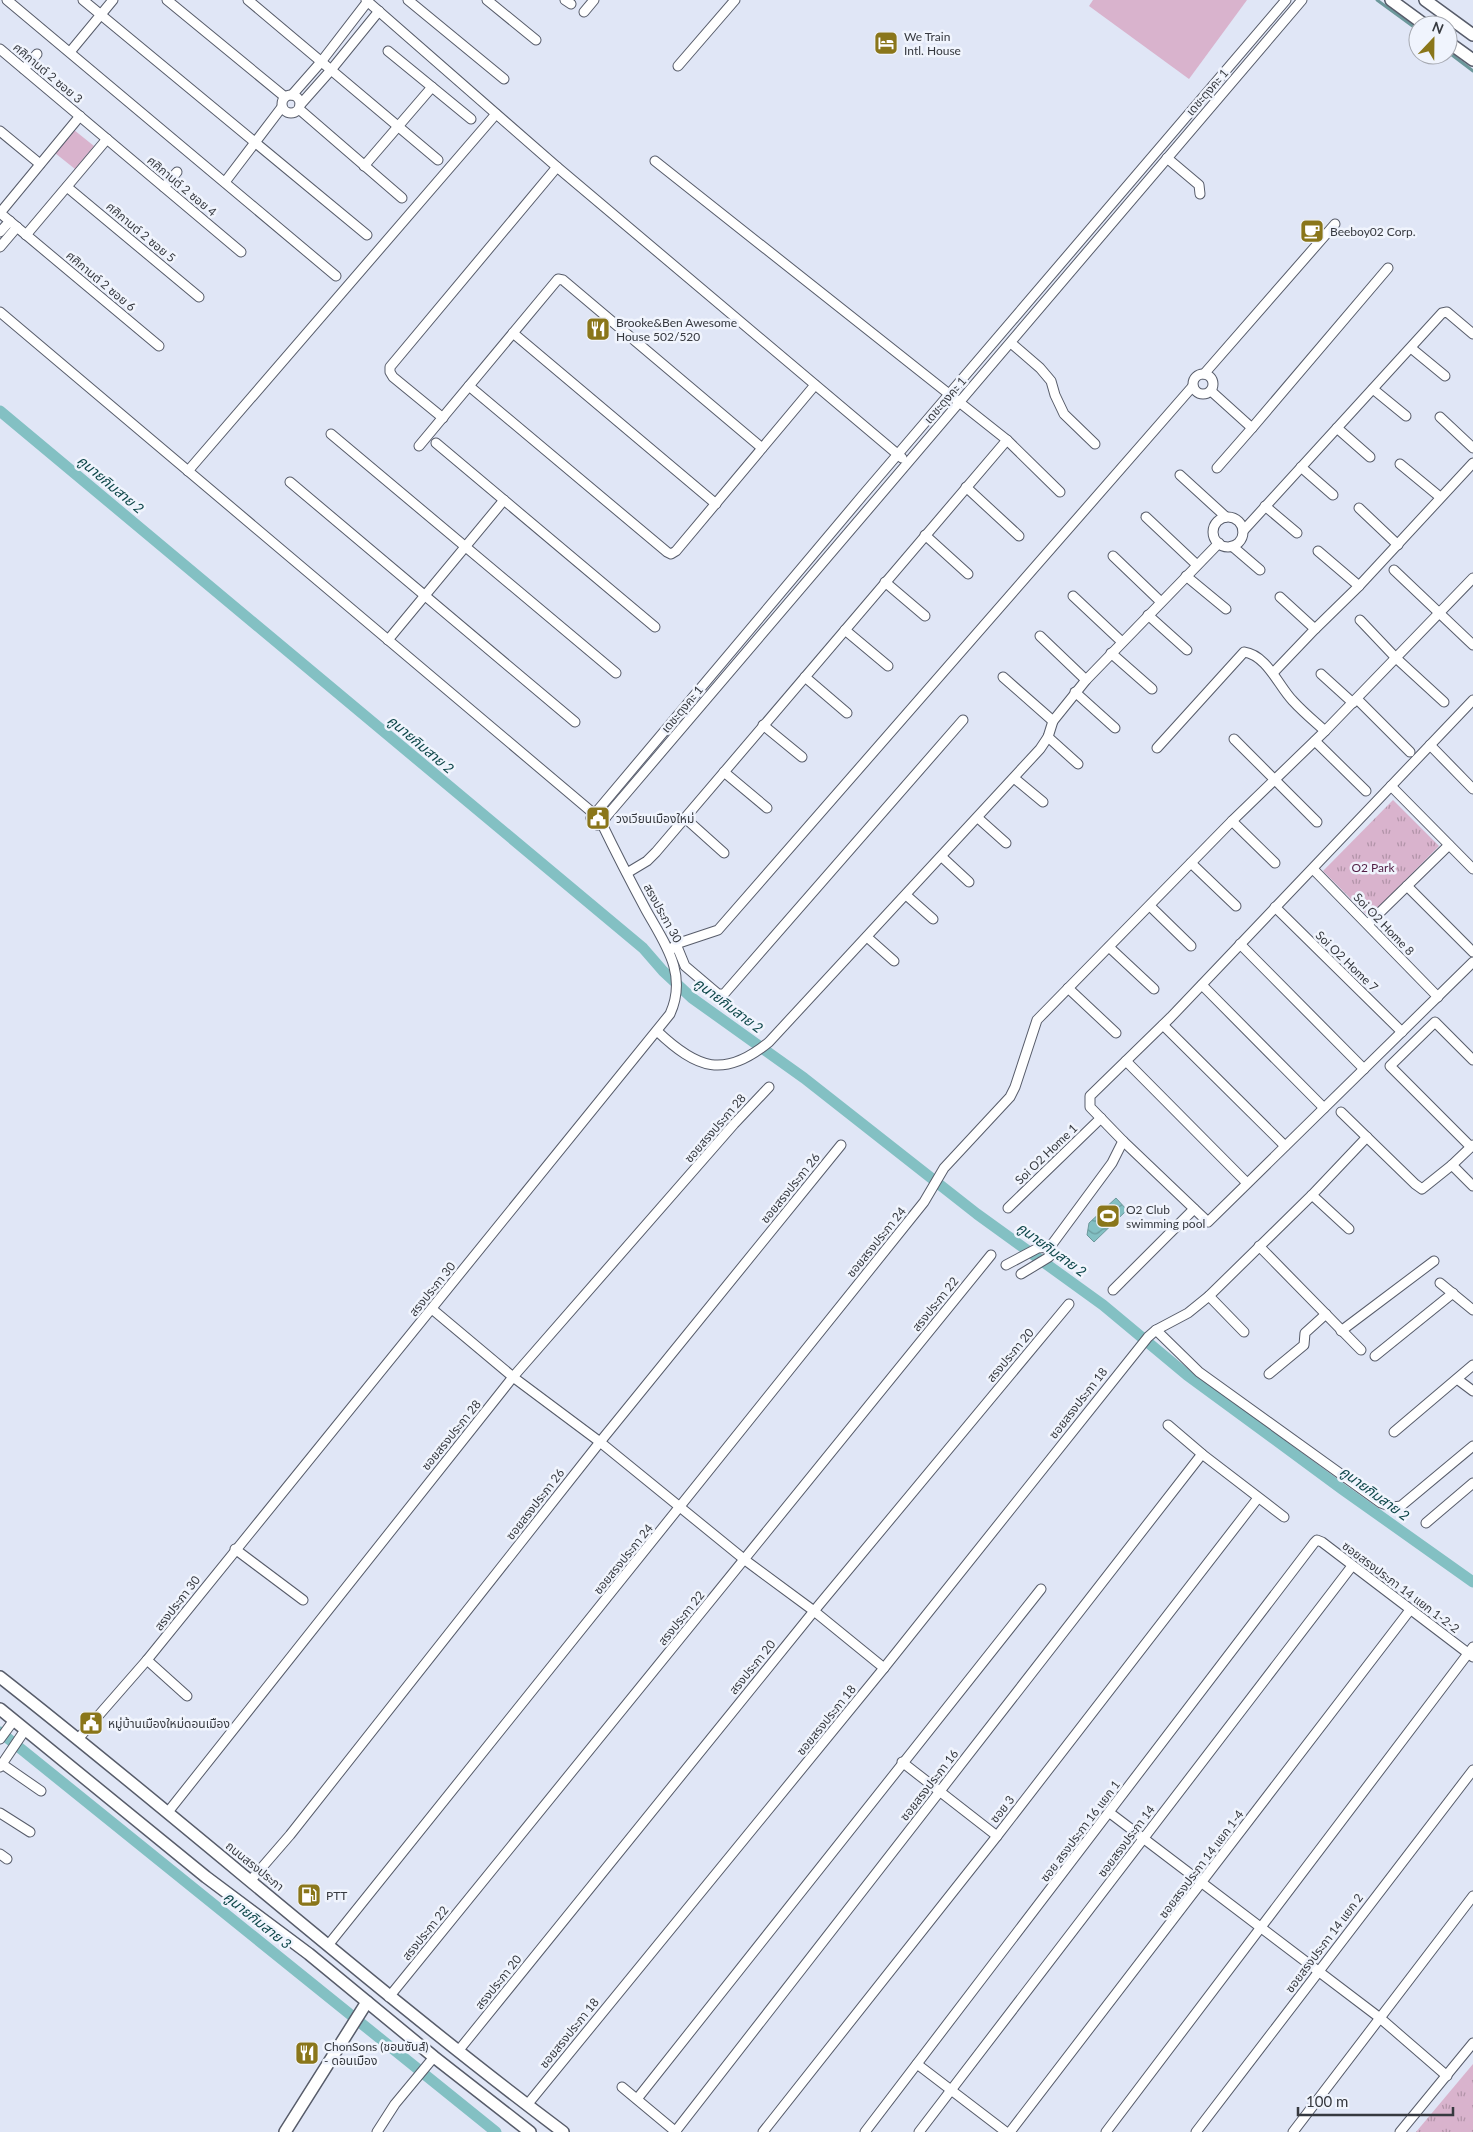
<svg xmlns="http://www.w3.org/2000/svg" width="1473" height="2132" font-family="Lato,'Noto Sans Thai',sans-serif">
<defs>
<pattern id="park-tufts" width="24" height="20" patternUnits="userSpaceOnUse" patternTransform="scale(1.25)"><rect width="24" height="20" fill="#d9b3cd"/><path d="M3 7l-1-3M5 7V3M7 7l1-3M15 17l-1-3M17 17v-4M19 17l1-3" fill="none" stroke="#b193a8"/></pattern>
<pattern id="water-waves" width="16" height="10" patternUnits="userSpaceOnUse" patternTransform="scale(1.25)"><rect width="16" height="10" fill="#83c0c3"/><path d="M0 5q4-4 8 0t8 0" fill="none" stroke="#6c9da0"/></pattern>
</defs>
<rect width="100%" height="100%" fill="#e0e6f6"/>
<g fill="url(#park-tufts)">
<path d="M 1393,800 L 1439,846 L 1369,917 L 1323,871 Z"/>
<path d="M 1473,2064 L 1473,2132 L 1416,2132 Z"/>
</g>
<g fill="#d9b3cd">
<path d="M 1093,0 L 1247,0 L 1189,79 L 1089,6 Z"/>
<path d="M 74,130 L 94,146 L 75,169 L 55,153 Z"/>
</g>
<path fill="url(#water-waves)" stroke="#6c989b" d="M 1116,1198 L 1127,1210 L 1094,1242 L 1087,1235 L 1089,1223 Z"/>
<g fill="none" stroke-linecap="round" stroke-linejoin="round">
<g stroke="#6c989b" stroke-width="3">
<path d="M 1377,0 L 1418,30"/>
<path d="M 1448,52 L 1473,71"/>
</g>
<g stroke="#83c0c3" stroke-width="11">
<path d="M 0,411 L 643,948 L 663,971 L 692,998 L 804,1078 L 977,1214 L 1103,1305 L 1187,1375 L 1342,1489 L 1473,1582"/>
<path d="M 0,1732 L 496,2132"/>
</g>
<g stroke="#575c6a" stroke-width="11">
<g id="street">
<path d="M 7,0 L 336,276"/>
<path d="M 83,0 L 367,235"/>
<path d="M 167,0 L 285,97"/>
<path d="M 248,0 L 438,160"/>
<path d="M 366,0 L 557,167 L 902,458"/>
<path d="M 408,0 L 504,79"/>
<path d="M 487,0 L 536,40"/>
<path d="M 565,0 L 571,4"/>
<path d="M 584,12 L 594,0"/>
<path d="M 0,49 L 241,252"/>
<path d="M 388,51 L 432,87"/>
<path d="M 70,52 L 113,0"/>
<path d="M 678,66 L 735,0"/>
<path d="M 24,69 L 37,54"/>
<circle cx="291" cy="104" r="9"/>
<path d="M 292,95 L 321,62 L 368,1"/>
<path d="M 300,105 L 331,70 L 379,11"/>
<path d="M 299,109 L 402,198"/>
<path d="M 80,116 L 0,213 L 159,346"/>
<path d="M 0,131 L 40,164"/>
<path d="M 1167,158 L 1199,185 L 1200,194"/>
<path d="M 655,161 L 1007,440 L 1060,492"/>
<path d="M 364,166 L 432,87 L 471,119"/>
<path d="M 225,182 L 282,107"/>
<path d="M 67,187 L 199,297"/>
<path d="M 164,187 L 177,172"/>
<path d="M 0,232 L 10,221"/>
<path d="M 26,235 L 107,139"/>
<path d="M 0,247 L 17,227"/>
<path d="M 0,312 L 593,813"/>
<path d="M 513,333 L 716,504"/>
<path d="M 1011,343 L 1040,368 L 1051,381 L 1055,395 L 1064,414 L 1095,444"/>
<path d="M 1411,348 L 1445,376"/>
<circle cx="1203" cy="384" r="10"/>
<path d="M 1204,374 L 1335,224"/>
<path d="M 469,386 L 667,552 L 671,554 L 676,551 L 815,385"/>
<path d="M 1373,389 L 1406,416"/>
<path d="M 1211,391 L 1252,428 L 1388,268"/>
<path d="M 1440,417 L 1473,448"/>
<path d="M 443,418 L 393,377 L 390,372 L 390,367 L 557,167"/>
<path d="M 1337,428 L 1370,457"/>
<path d="M 331,434 L 616,673"/>
<path d="M 436,443 L 655,627"/>
<path d="M 419,446 L 558,279 L 563,280 L 762,448"/>
<path d="M 1400,464 L 1440,497"/>
<path d="M 1301,467 L 1333,495"/>
<path d="M 1217,468 L 1252,428"/>
<path d="M 188,471 L 496,114"/>
<path d="M 1180,475 L 1226,517"/>
<path d="M 290,482 L 575,722"/>
<path d="M 966,487 L 1019,536"/>
<path d="M 1265,506 L 1297,533"/>
<path d="M 1359,508 L 1398,545"/>
<path d="M 1146,517 L 1197,565"/>
<circle cx="1228" cy="532" r="15"/>
<path d="M 1243,531 L 1442,313 L 1447,312 L 1473,334"/>
<path d="M 925,535 L 968,574"/>
<path d="M 1232,546 L 1260,570"/>
<path d="M 1318,551 L 1359,586"/>
<path d="M 1113,556 L 1161,602"/>
<path d="M 1394,570 L 1473,645"/>
<path d="M 1186,576 L 1226,609"/>
<path d="M 885,582 L 925,616"/>
<path d="M 1073,596 L 1122,642"/>
<path d="M 1280,597 L 1315,629"/>
<path d="M 1148,615 L 1187,650"/>
<path d="M 1360,620 L 1396,658 L 1444,702"/>
<path d="M 845,630 L 888,666"/>
<path d="M 1040,636 L 1086,680"/>
<path d="M 388,640 L 504,500"/>
<path d="M 1111,653 L 1152,689"/>
<path d="M 1273,673 L 1315,629 L 1359,586 L 1473,463"/>
<path d="M 1321,674 L 1353,703"/>
<path d="M 805,677 L 847,713"/>
<path d="M 1003,677 L 1053,721"/>
<path d="M 1075,692 L 1115,728"/>
<path d="M 1357,699 L 1410,752"/>
<path d="M 763,725 L 802,757"/>
<path d="M 1048,737 L 1078,764"/>
<path d="M 1234,739 L 1317,822"/>
<path d="M 1315,741 L 1366,791"/>
<path d="M 1430,745 L 1473,789"/>
<path d="M 1157,748 L 1244,652 C 1267,655 1279,687 1293,701 C 1303,712 1314,721 1325,731"/>
<path d="M 724,772 L 767,808"/>
<path d="M 1014,778 L 1043,802"/>
<path d="M 1391,786 L 1473,869"/>
<path d="M 598,810 L 603,812 L 606,817 L 602,824 L 597,825 L 592,822 L 591,818 L 593,813 L 598,810 L 863,495 L 1286,0"/>
<path d="M 606,817 L 1302,0"/>
<path d="M 685,818 L 724,853"/>
<path d="M 978,818 L 1006,843"/>
<path d="M 1232,821 L 1275,863"/>
<path d="M 942,857 L 969,882"/>
<path d="M 1191,863 L 1236,906"/>
<path d="M 1313,869 L 1438,997"/>
<path d="M 627,873 L 647,861 L 656,852 L 1007,440"/>
<path d="M 1407,886 L 1473,952"/>
<path d="M 906,895 L 933,919"/>
<path d="M 1150,906 L 1191,946"/>
<path d="M 1275,907 L 1402,1032"/>
<path d="M 1368,924 L 1449,845"/>
<path d="M 867,937 L 894,961"/>
<path d="M 676,944 L 685,966 L 718,994 L 724,994 L 963,720"/>
<path d="M 1240,944 L 1364,1069"/>
<path d="M 1109,947 L 1154,989"/>
<path d="M 670,951 L 676,944 L 718,930 L 1193,386"/>
<path d="M 1202,985 L 1324,1108"/>
<path d="M 1068,988 L 1116,1033"/>
<path d="M 1163,1025 L 1285,1146"/>
<path d="M 657,1031 C 697,1069 724,1079 769,1042 L 1040,749 L 1048,737 L 1053,721 L 1086,680 L 1219,543"/>
<path d="M 1126,1061 L 1247,1183"/>
<path d="M 1341,1112 L 1415,1184 L 1422,1189 L 1452,1165 L 1473,1145"/>
<path d="M 1123,1141 L 1208,1222 L 1473,962"/>
<path d="M 1471,1147 L 1390,1066 L 1435,1022 L 1473,1060"/>
<path d="M 1452,1165 L 1473,1186"/>
<path d="M 1312,1195 L 1349,1229"/>
<path d="M 1008,1208 L 1101,1118"/>
<path d="M 1259,1246 L 1361,1350"/>
<path d="M 1050,1247 L 1112,1163 L 1123,1141 L 1090,1107 L 1090,1096 L 1171,1017 L 1473,700"/>
<path d="M 1006,1265 L 1038,1248 L 1050,1247 L 1049,1257 L 1021,1274"/>
<path d="M 1440,1283 L 1473,1310"/>
<path d="M 1113,1290 L 1194,1209"/>
<path d="M 1209,1296 L 1244,1332"/>
<path d="M 432,1309 L 513,1377 L 600,1442 L 745,1560 L 814,1611 L 884,1668"/>
<path d="M 1156,1330 L 1199,1372 L 1381,1503 L 1393,1507 L 1401,1506 L 1473,1446"/>
<path d="M 1341,1331 L 1434,1261"/>
<path d="M 1375,1356 L 1453,1293"/>
<path d="M 1269,1374 L 1304,1345 L 1305,1333 L 1326,1314"/>
<path d="M 1457,1379 L 1473,1391"/>
<path d="M 1168,1425 L 1202,1454 L 1284,1517"/>
<path d="M 1394,1432 L 1473,1365"/>
<path d="M 1426,1523 L 1473,1483"/>
<path d="M 235,1549 L 303,1600"/>
<path d="M 147,1660 L 187,1696"/>
<path d="M 0,1739 L 14,1720"/>
<path d="M 78,1739 L 147,1660 L 670,1014 C 688,974 665,944 646,910 C 631,882 616,853 602,824"/>
<path d="M 902,1762 L 997,1836"/>
<path d="M 2,1764 L 41,1791"/>
<path d="M 0,1767 L 25,1730"/>
<path d="M 168,1812 L 513,1377 L 734,1124 L 769,1087"/>
<path d="M 0,1813 L 30,1832"/>
<path d="M 1110,1813 L 1380,2018 L 1447,2076"/>
<path d="M 0,1854 L 7,1859"/>
<path d="M 251,1880 L 290,1835 L 600,1442 L 841,1145"/>
<path d="M 329,1944 L 924,1202 L 944,1168 L 1010,1097 L 1015,1087 L 1037,1020 L 1232,821 L 1325,731 L 1473,578"/>
<path d="M 389,1997 L 991,1255"/>
<path d="M 459,2050 L 814,1611 L 1069,1304"/>
<path d="M 917,2064 L 1006,2132"/>
<path d="M 622,2087 L 676,2132"/>
<path d="M 637,2099 L 1041,1589"/>
<path d="M 527,2105 L 884,1668 L 1148,1337 L 1156,1330 L 1188,1313 L 1209,1296 L 1312,1195 L 1367,1137"/>
<path d="M 377,2132 L 395,2104 L 434,2057"/>
<path d="M 675,2132 L 1202,1454"/>
<path d="M 763,2132 L 997,1836 L 1258,1498"/>
<path d="M 865,2132 L 1314,1543 L 1317,1540 L 1322,1542 L 1473,1657"/>
<path d="M 919,2132 L 1352,1566"/>
<path d="M 1010,2132 L 1410,1610"/>
<path d="M 1106,2132 L 1473,1647"/>
<path d="M 1196,2132 L 1473,1770"/>
<path d="M 1293,2132 L 1473,1896"/>
<path d="M 1400,2132 L 1473,2043"/>
</g>
</g>
<g stroke="#575c6a" stroke-width="14">
<g id="secondary">
<path d="M 1391,0 L 1425,25"/>
<path d="M 1425,0 L 1473,35"/>
<path d="M 1448,42 L 1473,60"/>
<path d="M 0,1677 C 190,1826 370,1987 563,2132"/>
<path d="M 0,1709 L 206,1877 L 309,1954 L 434,2057 L 530,2132"/>
<path d="M 285,2132 L 367,2002"/>
</g>
</g>
<use href="#street" stroke="#fff" stroke-width="9"/>
<use href="#secondary" stroke="#fff" stroke-width="11"/>
</g>
<defs>
<g id="hotel-square" transform="scale(1.25)"><rect x="-9" y="-9" width="18" height="18" rx="4" fill="#8a761a" stroke="#f0f4fd"/><path d="M-6-4.5h1.5V1H6V5H4.5V3h-9V5H-6ZM-4 0a1.8 1.8 0 1 1 3.6 0ZM.5 0V-2.5h3Q6-2.5 6 0Z" fill="#fff"/></g>
<g id="cafe-square" transform="scale(1.25)"><rect x="-9" y="-9" width="18" height="18" rx="4" fill="#8a761a" stroke="#f0f4fd"/><path d="M-5.5-4.5H6V0H3Q3 3.5 0 3.5H-2.5Q-5.5 3.5-5.5 0ZM3-3.2v2h1.7v-2ZM-6 4.5H4V6H-6Z" fill="#fff"/></g>
<g id="restaurant-square" transform="scale(1.25)"><rect x="-9" y="-9" width="18" height="18" rx="4" fill="#8a761a" stroke="#f0f4fd"/><path d="M-5-6h1v4h1v-4h1v4h1v-4h1v5L-1.5 .5V6h-2V.5L-5-1ZM5-6V6H3V1.5H1.5Q1.5-4 5-6Z" fill="#fff"/></g>
<g id="civic-square" transform="scale(1.25)"><rect x="-9" y="-9" width="18" height="18" rx="4" fill="#8a761a" stroke="#f0f4fd"/><path d="M-.6-6.5H3V-4.5H.6V-3L4-1V1h2V6H-6V1h2V-1L-.6-3ZM-1.2 2.5V6h2.4V2.5Z" fill="#fff"/></g>
<g id="stadium-square" transform="scale(1.25)"><rect x="-9" y="-9" width="18" height="18" rx="4" fill="#8a761a" stroke="#f0f4fd"/><path d="M0-5a6.5 5 0 1 0 0 10a6.5 5 0 1 0 0-10ZM-3.5-1.8h7v3.6h-7Z" fill="#fff"/></g>
<g id="fuel-square" transform="scale(1.25)"><rect x="-9" y="-9" width="18" height="18" rx="4" fill="#8a761a" stroke="#f0f4fd"/><path d="M-5.5-6h7V0h2V4h1.3V-2.5L3-4.5l.8-.8L6-3V5H2.5V1h-1V6h-7ZM-4.2-4.7v3.2H.2V-4.7Z" fill="#fff"/></g>
</defs>
<g fill-rule="evenodd">
<use href="#hotel-square" x="886" y="43"/>
<use href="#cafe-square" x="1312" y="231"/>
<use href="#restaurant-square" x="598" y="329"/>
<use href="#civic-square" x="598" y="818"/>
<use href="#stadium-square" x="1108" y="1216"/>
<use href="#civic-square" x="91" y="1723"/>
<use href="#fuel-square" x="309" y="1895"/>
<use href="#restaurant-square" x="307" y="2053"/>
</g>
<g text-anchor="middle" dominant-baseline="central" stroke-width="5" stroke-linejoin="round" paint-order="stroke">
<g font-size="12" fill="#36393f" stroke="#f0f4fd" text-anchor="start">
<text x="904" y="36">We Train<tspan x="904" dy="14">Intl. House</tspan></text>
<text x="1330" y="231">Beeboy02 Corp.</text>
<text x="616" y="322">Brooke&amp;Ben Awesome<tspan x="616" dy="14">House 502/520</tspan></text>
<text x="616" y="818">วงเวียนเมืองใหม่</text>
<text x="1126" y="1209">O2 Club<tspan x="1126" dy="14">swimming pool</tspan></text>
<text x="108" y="1723">หมู่บ้านเมืองใหม่ดอนเมือง</text>
<text x="326" y="1895">PTT</text>
<text x="324" y="2046">ChonSons (ชอนซันส์)<tspan x="324" dy="14">- ดอนเมือง</tspan></text>
</g>
<g font-size="12" fill="#36393f" stroke="#f0f4fd">
<text transform="translate(48 73) rotate(40)">ศศิกานต์ 2 ซอย 3</text>
<text transform="translate(1207 92) rotate(-49)">เดชะตุงคะ 1</text>
<text transform="translate(182 186) rotate(40)">ศศิกานต์ 2 ซอย 4</text>
<text transform="translate(141 232) rotate(40)">ศศิกานต์ 2 ซอย 5</text>
<text transform="translate(101 281) rotate(40)">ศศิกานต์ 2 ซอย 6</text>
<text transform="translate(945 400) rotate(-49)">เดชะตุงคะ 1</text>
<text transform="translate(682 709) rotate(-50)">เดชะตุงคะ 1</text>
<text transform="translate(663 913) rotate(61)">สรงประภา 30</text>
<text transform="translate(1384 924) rotate(46)">Soi O2 Home 8</text>
<text transform="translate(1347 961) rotate(44)">Soi O2 Home 7</text>
<text transform="translate(715 1128) rotate(-49)">ซอยสรงประภา 28</text>
<text transform="translate(1046 1154) rotate(-44)">Soi O2 Home 1</text>
<text transform="translate(790 1188) rotate(-51)">ซอยสรงประภา 26</text>
<text transform="translate(876 1242) rotate(-51)">ซอยสรงประภา 24</text>
<text transform="translate(432 1289) rotate(-51)">สรงประภา 30</text>
<text transform="translate(935 1304) rotate(-51)">สรงประภา 22</text>
<text transform="translate(1010 1355) rotate(-50)">สรงประภา 20</text>
<text transform="translate(1078 1403) rotate(-52)">ซอยสรงประภา 18</text>
<text transform="translate(451 1435) rotate(-51)">ซอยสรงประภา 28</text>
<text transform="translate(535 1504) rotate(-52)">ซอยสรงประภา 26</text>
<text transform="translate(623 1559) rotate(-51)">ซอยสรงประภา 24</text>
<text transform="translate(1401 1587) rotate(37)">ซอยสรงประภา 14 แยก 1-2-2</text>
<text transform="translate(177 1603) rotate(-52)">สรงประภา 30</text>
<text transform="translate(681 1618) rotate(-51)">สรงประภา 22</text>
<text transform="translate(752 1667) rotate(-51)">สรงประภา 20</text>
<text transform="translate(826 1720) rotate(-51)">ซอยสรงประภา 18</text>
<text transform="translate(929 1785) rotate(-52)">ซอยสรงประภา 16</text>
<text transform="translate(1002 1809) rotate(-52)">ซอย 3</text>
<text transform="translate(1080 1831) rotate(-53)">ซอย สรงประภา 16 แยก 1</text>
<text transform="translate(1126 1841) rotate(-53)">ซอยสรงประภา 14</text>
<text transform="translate(1201 1864) rotate(-53)">ซอยสรงประภา 14 แยก 1-4</text>
<text transform="translate(255 1866) rotate(39)">ถนนสรงประภา</text>
<text transform="translate(425 1933) rotate(-51)">สรงประภา 22</text>
<text transform="translate(1324 1943) rotate(-53)">ซอยสรงประภา 14 แยก 2</text>
<text transform="translate(498 1982) rotate(-51)">สรงประภา 20</text>
<text transform="translate(569 2033) rotate(-51)">ซอยสรงประภา 18</text>
</g>
<g font-size="12" fill="#511d44" stroke="#f0f4fd">
<text x="1373" y="867">O2 Park</text>
</g>
<g font-size="14" font-style="italic" fill="#0d4649" stroke="#f0f4fd">
<text transform="translate(111 484) rotate(40)">คูนายกิมสาย 2</text>
<text transform="translate(421 744) rotate(40)">คูนายกิมสาย 2</text>
<text transform="translate(729 1005) rotate(37)">คูนายกิมสาย 2</text>
<text transform="translate(1052 1249) rotate(36)">คูนายกิมสาย 2</text>
<text transform="translate(1375 1493) rotate(36)">คูนายกิมสาย 2</text>
<text transform="translate(258 1920) rotate(39)">คูนายกิมสาย 3</text>
</g>
</g>
<g transform="translate(1433 40) rotate(22)"><circle r="24" fill="#f0f4fd" stroke="#a6a9b1"/>
<path d="M0-4L9 19L0 12L-9 19Z" fill="#8a761a"/>
<text y="-8" font-size="14" font-weight="bold" text-anchor="middle" fill="#36393f">N</text>
</g>
<path d="M1298 2107v8h155v-8" fill="none" stroke="#36393f" stroke-width="2.5"/>
<text x="1306" y="2107" font-size="15" fill="#36393f" stroke="#f0f4fd" stroke-width="4" paint-order="stroke">100 m</text>
</svg>
